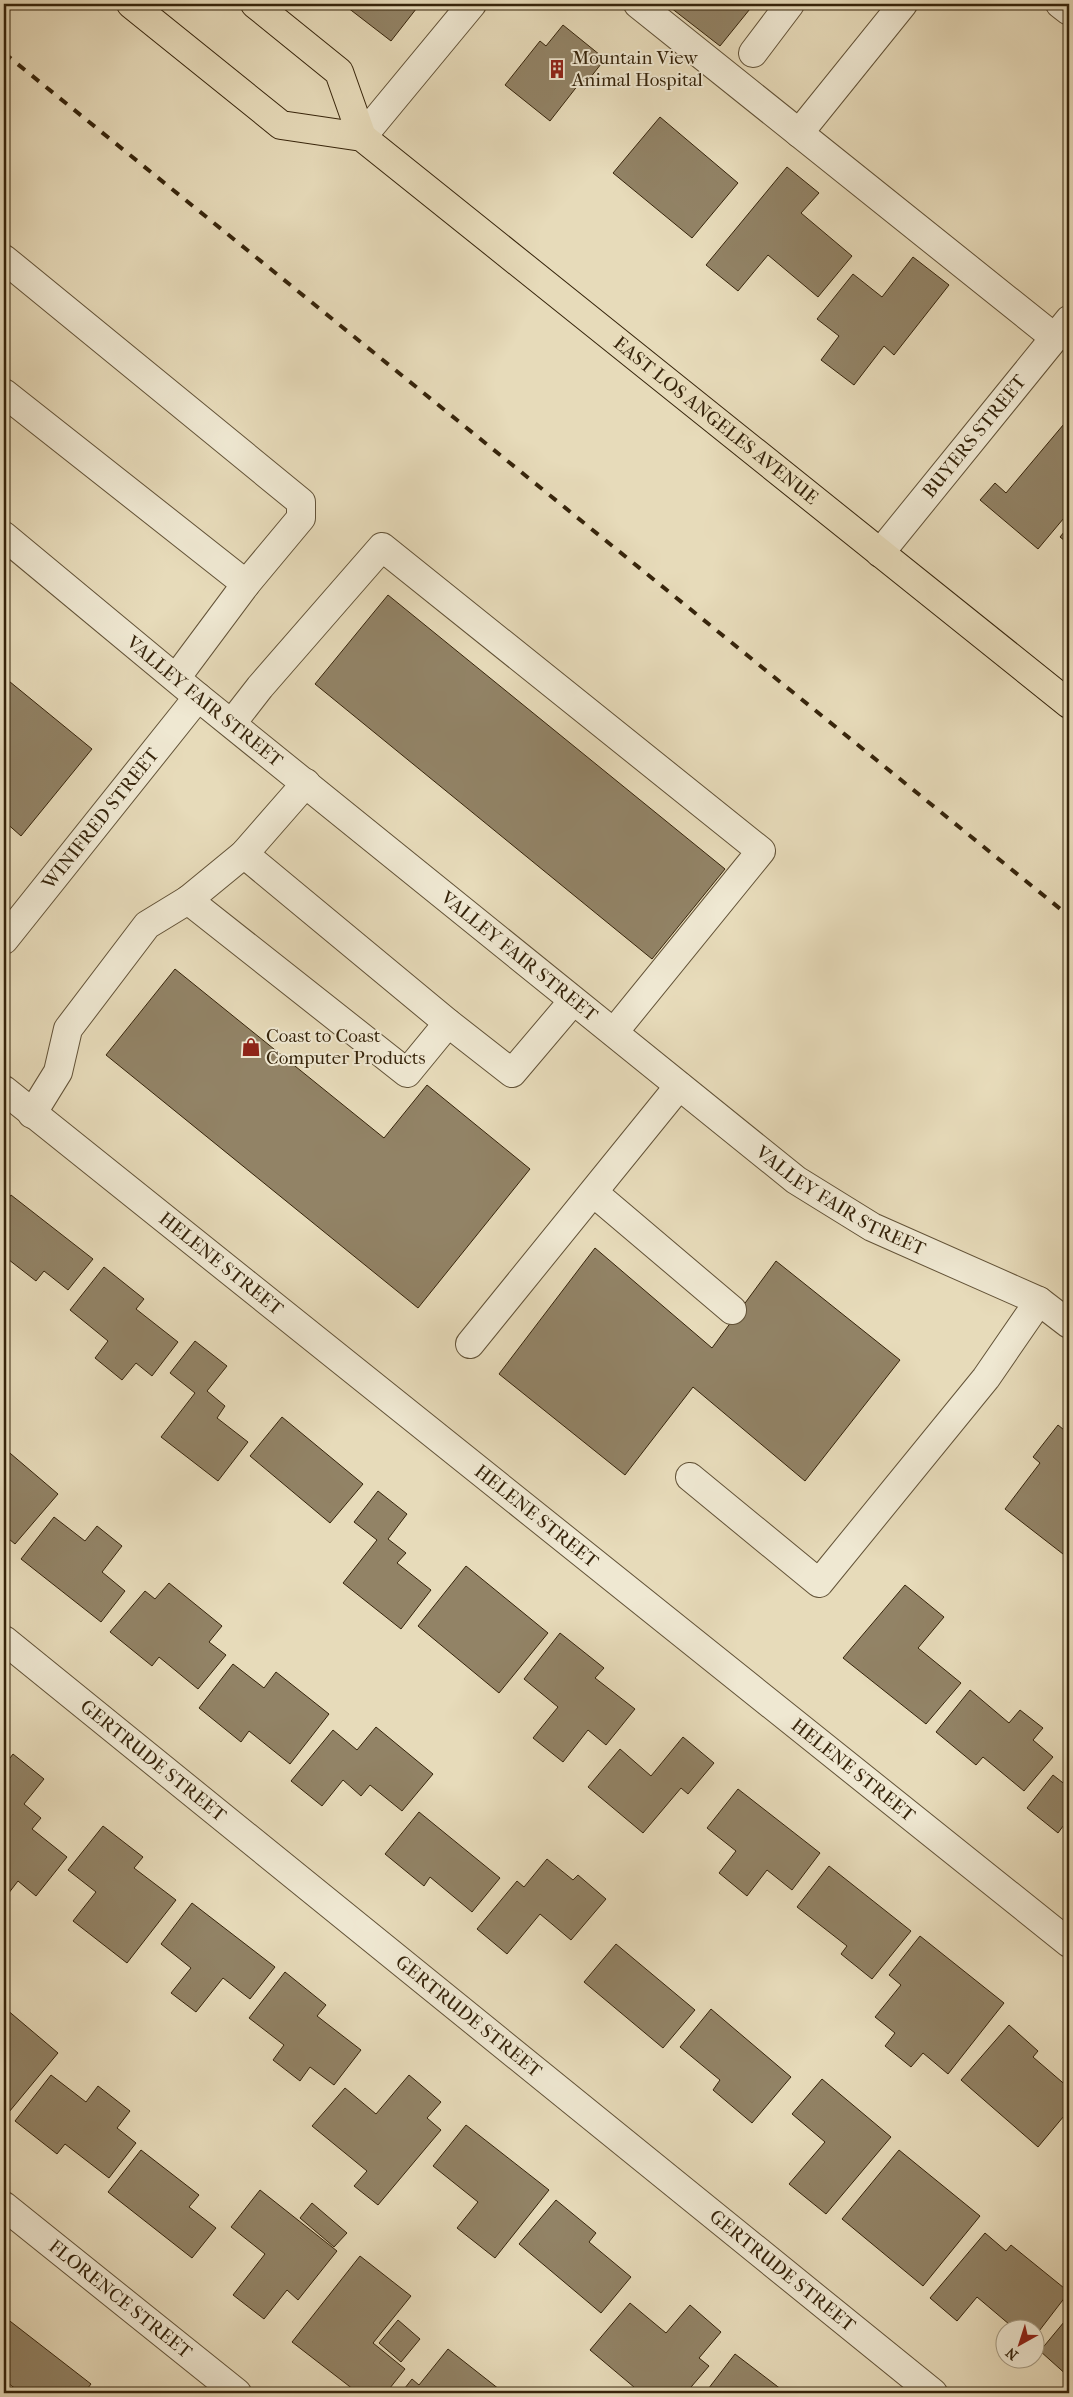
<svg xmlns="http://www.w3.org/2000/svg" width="1073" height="2397" font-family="'IM FELL French Canon',serif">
<rect width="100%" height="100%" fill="#e7dbba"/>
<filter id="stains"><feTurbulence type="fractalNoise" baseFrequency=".004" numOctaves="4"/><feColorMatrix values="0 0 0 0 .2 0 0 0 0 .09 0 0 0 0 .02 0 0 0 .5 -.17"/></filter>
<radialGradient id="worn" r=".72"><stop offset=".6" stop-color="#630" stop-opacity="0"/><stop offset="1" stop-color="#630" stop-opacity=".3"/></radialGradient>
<g fill="#928366" stroke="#36240b">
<path d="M 343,4 L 420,4 L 391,41 Z"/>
<path d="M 666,4 L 754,4 L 720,46 Z"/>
<path d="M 563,25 L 605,59 L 586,83 L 582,80 L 550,121 L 505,85 L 540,41 L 546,46 Z"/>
<path d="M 660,117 L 738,183 L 692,238 L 613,173 Z"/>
<path d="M 787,167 L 819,193 L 801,213 L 852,256 L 818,297 L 768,255 L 738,291 L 706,265 Z"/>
<path d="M 913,257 L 949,285 L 894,355 L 884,346 L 854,385 L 821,360 L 839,336 L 817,319 L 853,274 L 882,297 Z"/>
<path d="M 1069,418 L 1069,512 L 1038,549 L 980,500 L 995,483 L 1006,493 Z"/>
<path d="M 1069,526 L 1069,544 L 1060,537 Z"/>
<path d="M 388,595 L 725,869 L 652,959 L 315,684 Z"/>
<path d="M 4,677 L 92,749 L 21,836 L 4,821 Z"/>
<path d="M 175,969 L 384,1138 L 427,1085 L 530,1169 L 418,1308 L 106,1055 Z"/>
<path d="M 11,1195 L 93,1259 L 68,1290 L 44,1271 L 36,1281 L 4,1256 L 4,1204 Z"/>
<path d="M 595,1248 L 712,1348 L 776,1261 L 900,1360 L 805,1481 L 693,1387 L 625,1475 L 499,1374 Z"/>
<path d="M 104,1267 L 144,1299 L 136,1309 L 178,1342 L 152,1376 L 136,1363 L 122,1380 L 95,1358 L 108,1341 L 70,1310 Z"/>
<path d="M 195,1341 L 227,1366 L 207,1391 L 225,1406 L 217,1418 L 248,1442 L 218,1481 L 161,1437 L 195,1393 L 170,1373 Z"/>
<path d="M 282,1417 L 363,1484 L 330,1523 L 250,1456 Z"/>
<path d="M 1058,1425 L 1069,1434 L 1069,1546 L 1063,1554 L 1005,1509 L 1040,1463 L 1033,1457 Z"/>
<path d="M 4,1448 L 58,1494 L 15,1544 L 4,1535 Z"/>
<path d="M 378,1491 L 407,1514 L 388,1539 L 406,1553 L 397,1563 L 431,1590 L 401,1629 L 343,1583 L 377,1540 L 354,1522 Z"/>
<path d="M 54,1517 L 85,1541 L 97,1526 L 122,1546 L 102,1572 L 125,1591 L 101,1622 L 21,1559 Z"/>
<path d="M 466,1566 L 548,1633 L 499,1693 L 418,1626 Z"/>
<path d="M 169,1583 L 222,1626 L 209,1642 L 226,1655 L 198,1689 L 159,1657 L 152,1666 L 110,1632 L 145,1591 L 155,1599 Z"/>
<path d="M 905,1585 L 944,1617 L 918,1648 L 961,1683 L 926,1724 L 843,1658 Z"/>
<path d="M 560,1633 L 604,1668 L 595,1678 L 635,1709 L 606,1745 L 588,1730 L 563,1762 L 533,1738 L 558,1707 L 524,1679 Z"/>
<path d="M 233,1664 L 264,1688 L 276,1672 L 329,1714 L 290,1764 L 249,1731 L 241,1742 L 199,1708 Z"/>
<path d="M 970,1690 L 1009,1723 L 1020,1710 L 1043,1728 L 1033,1740 L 1053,1757 L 1024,1791 L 983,1757 L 976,1765 L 936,1732 Z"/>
<path d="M 376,1727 L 433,1774 L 402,1811 L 370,1785 L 361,1796 L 343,1780 L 322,1806 L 291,1781 L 333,1730 L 357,1750 Z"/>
<path d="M 683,1737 L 714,1763 L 688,1794 L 681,1788 L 643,1833 L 588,1787 L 620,1749 L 651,1776 Z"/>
<path d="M 13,1754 L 44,1779 L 24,1804 L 41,1818 L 32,1829 L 67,1857 L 36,1896 L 18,1881 L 8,1894 L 4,1891 L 4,1766 Z"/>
<path d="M 1053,1775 L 1067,1786 L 1069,1783 L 1069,1818 L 1058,1833 L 1027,1808 Z"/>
<path d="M 738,1789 L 820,1853 L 792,1890 L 767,1870 L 747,1896 L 719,1873 L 736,1851 L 707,1828 Z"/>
<path d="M 419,1812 L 500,1878 L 472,1912 L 430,1877 L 424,1886 L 385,1854 Z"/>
<path d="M 103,1826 L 143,1857 L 134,1868 L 176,1900 L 127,1963 L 73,1921 L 96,1892 L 68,1870 Z"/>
<path d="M 547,1859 L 573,1880 L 578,1875 L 606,1899 L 571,1940 L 540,1914 L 507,1954 L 477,1929 L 517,1881 L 524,1887 Z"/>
<path d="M 829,1866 L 911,1931 L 872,1979 L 841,1954 L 847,1946 L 797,1907 Z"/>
<path d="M 192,1903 L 275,1967 L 250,1999 L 223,1978 L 196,2012 L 171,1993 L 191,1968 L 161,1944 Z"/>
<path d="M 920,1936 L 1004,2003 L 948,2074 L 923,2053 L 911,2067 L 885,2046 L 895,2033 L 875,2017 L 901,1985 L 889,1975 Z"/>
<path d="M 616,1944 L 695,2010 L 663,2048 L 584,1982 Z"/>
<path d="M 285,1972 L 326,2005 L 317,2016 L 361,2050 L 334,2085 L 310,2067 L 300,2081 L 273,2060 L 284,2045 L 249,2018 Z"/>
<path d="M 6,2009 L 58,2053 L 9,2112 L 4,2107 L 4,2012 Z"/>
<path d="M 711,2009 L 791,2077 L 752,2123 L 713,2090 L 720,2080 L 680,2047 Z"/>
<path d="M 1009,2025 L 1038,2051 L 1033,2057 L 1069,2088 L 1069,2110 L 1038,2147 L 961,2080 Z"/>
<path d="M 51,2075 L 86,2102 L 98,2086 L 130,2111 L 117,2128 L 136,2143 L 109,2178 L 65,2144 L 57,2154 L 15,2121 Z"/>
<path d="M 409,2075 L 441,2102 L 427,2118 L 441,2130 L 378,2205 L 354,2186 L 367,2171 L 312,2126 L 345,2088 L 376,2114 Z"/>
<path d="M 822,2079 L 891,2137 L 826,2214 L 789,2184 L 825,2142 L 792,2114 Z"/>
<path d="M 466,2125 L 549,2190 L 495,2258 L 457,2228 L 478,2202 L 433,2166 Z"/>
<path d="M 141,2150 L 199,2195 L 189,2207 L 216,2228 L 192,2258 L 108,2192 Z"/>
<path d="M 899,2150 L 980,2216 L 923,2286 L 842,2219 Z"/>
<path d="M 260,2190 L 337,2251 L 298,2300 L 287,2290 L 264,2319 L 233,2295 L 265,2254 L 231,2227 Z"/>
<path d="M 556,2200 L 596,2233 L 589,2242 L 631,2277 L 601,2313 L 519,2244 Z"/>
<path d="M 312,2203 L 347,2233 L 334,2247 L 300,2218 Z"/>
<path d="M 985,2233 L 1006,2251 L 1011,2245 L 1069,2292 L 1036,2335 L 1036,2330 L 1016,2330 L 977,2297 L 957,2321 L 930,2298 Z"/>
<path d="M 360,2256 L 411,2296 L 373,2343 L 405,2369 L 386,2393 L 358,2393 L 292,2342 Z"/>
<path d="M 630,2303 L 666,2333 L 690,2305 L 721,2332 L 699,2358 L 709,2366 L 686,2393 L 641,2393 L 590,2350 Z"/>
<path d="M 1069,2316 L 1069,2377 L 1040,2351 Z"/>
<path d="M 6,2318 L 91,2384 L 84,2393 L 21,2393 L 4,2380 L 4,2320 Z"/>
<path d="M 398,2320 L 420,2339 L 401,2362 L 379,2343 Z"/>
<path d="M 448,2349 L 504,2393 L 401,2393 L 412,2379 L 419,2385 Z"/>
<path d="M 735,2354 L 786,2393 L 705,2393 Z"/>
</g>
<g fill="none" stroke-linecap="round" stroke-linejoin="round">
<g stroke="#625237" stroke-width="30">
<g id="minor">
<path d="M 638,4 L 1055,338"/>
<path d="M 1060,4 L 1069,11"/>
<path d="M 753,53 L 790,4"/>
<path d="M 799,133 L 903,4"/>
<path d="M 362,137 L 472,4"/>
<path d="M 4,259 L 301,502 L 301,518 L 246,584"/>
<path d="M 4,393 L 246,584 L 176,678"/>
<path id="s1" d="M 4,536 L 198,697 L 796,1180 L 872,1227 L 1039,1301 L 1069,1324"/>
<path id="s2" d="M 880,553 L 1069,320"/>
<path d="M 232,723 L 260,687 L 382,547 L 761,851 L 614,1032"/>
<path d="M 244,854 L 448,1023"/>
<path d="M 188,900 L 407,1073 L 448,1023 L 512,1073 L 573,1001"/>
<path id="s3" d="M 4,940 L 198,697"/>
<path id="s4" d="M 4,1090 L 1069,1943"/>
<path d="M 32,1114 L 58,1072 L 68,1029 L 147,925 L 188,900 L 244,854 L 306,783"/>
<path d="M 594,1193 L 732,1310"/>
<path d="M 470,1344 L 679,1086"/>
<path d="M 690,1477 L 819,1583 L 986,1378 L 1039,1301"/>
<path id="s5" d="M 4,1640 L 933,2393"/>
<path id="s6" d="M 4,2206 L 237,2393"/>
</g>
</g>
<g stroke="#36240b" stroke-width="30">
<g id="major">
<path id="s7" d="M 131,4 L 281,125 L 362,137 L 1069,704"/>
<path d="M 255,4 L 339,72 L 362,137"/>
</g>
</g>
<use href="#minor" stroke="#efe8d2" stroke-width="28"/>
<use href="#major" stroke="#e7dbba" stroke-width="28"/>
<path stroke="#36240b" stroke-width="4" stroke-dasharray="9 9" stroke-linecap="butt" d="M 4,53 L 1069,916"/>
</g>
<defs>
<g id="building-bare" transform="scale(1.5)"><path d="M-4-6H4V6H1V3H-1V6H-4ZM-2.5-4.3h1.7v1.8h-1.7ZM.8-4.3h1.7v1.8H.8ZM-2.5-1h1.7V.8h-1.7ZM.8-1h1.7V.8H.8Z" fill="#8f2418" stroke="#efe8d2" stroke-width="2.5" paint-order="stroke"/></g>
<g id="shop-bare" transform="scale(1.5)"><path d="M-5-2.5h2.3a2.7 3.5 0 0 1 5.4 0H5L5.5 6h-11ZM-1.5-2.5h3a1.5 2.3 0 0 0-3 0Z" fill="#8f2418" stroke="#efe8d2" stroke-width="2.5" paint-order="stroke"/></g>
</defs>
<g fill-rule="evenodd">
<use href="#building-bare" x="557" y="69"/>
<use href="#shop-bare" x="251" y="1047"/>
</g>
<g text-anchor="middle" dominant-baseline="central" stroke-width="4" stroke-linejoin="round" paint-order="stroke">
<g font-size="19" fill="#36240b" stroke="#efe8d2" text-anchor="start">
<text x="572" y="58">Mountain View<tspan x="572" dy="22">Animal Hospital</tspan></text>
<text x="266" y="1036">Coast to Coast<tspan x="266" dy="22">Computer Products</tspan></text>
</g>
<g font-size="19" fill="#36240b" stroke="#efe8d2">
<text stroke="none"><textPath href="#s7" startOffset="728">EAST LOS ANGELES AVENUE</textPath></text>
<text stroke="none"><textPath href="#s2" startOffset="150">BUYERS STREET</textPath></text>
<text stroke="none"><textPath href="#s1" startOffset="260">VALLEY FAIR STREET</textPath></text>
<text stroke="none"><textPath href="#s3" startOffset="155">WINIFRED STREET</textPath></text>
<text stroke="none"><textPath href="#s1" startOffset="665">VALLEY FAIR STREET</textPath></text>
<text stroke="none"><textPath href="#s1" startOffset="1070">VALLEY FAIR STREET</textPath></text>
<text stroke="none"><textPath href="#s4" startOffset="278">HELENE STREET</textPath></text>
<text stroke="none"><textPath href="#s4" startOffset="682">HELENE STREET</textPath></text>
<text stroke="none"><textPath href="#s5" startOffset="192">GERTRUDE STREET</textPath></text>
<text stroke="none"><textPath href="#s4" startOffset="1088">HELENE STREET</textPath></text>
<text stroke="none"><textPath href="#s5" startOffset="598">GERTRUDE STREET</textPath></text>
<text stroke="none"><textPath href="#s5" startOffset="1002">GERTRUDE STREET</textPath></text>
<text stroke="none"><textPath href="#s6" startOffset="149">FLORENCE STREET</textPath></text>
</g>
</g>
<rect width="1073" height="2397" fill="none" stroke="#e7dbba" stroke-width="20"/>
<rect x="5" y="5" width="1063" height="2387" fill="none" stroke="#36240b" stroke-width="2.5"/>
<rect x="10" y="10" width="1053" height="2377" fill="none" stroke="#36240b"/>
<g transform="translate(1020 2344) rotate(219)"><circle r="24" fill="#efe8d2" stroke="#a59a82"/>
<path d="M0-4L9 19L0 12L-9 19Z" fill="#8f2418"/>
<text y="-8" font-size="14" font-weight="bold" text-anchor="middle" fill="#36240b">N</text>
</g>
<rect width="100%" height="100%" filter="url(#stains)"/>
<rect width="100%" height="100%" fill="url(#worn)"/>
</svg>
